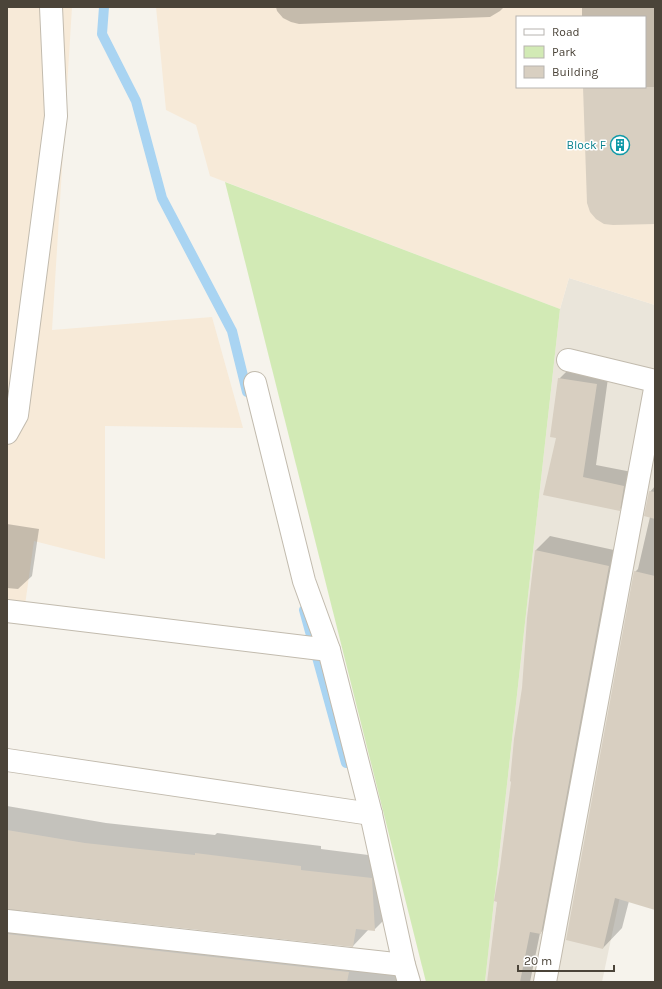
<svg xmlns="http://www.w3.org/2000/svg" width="662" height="989" font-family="Karla,sans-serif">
<rect width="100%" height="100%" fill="#f6f3ec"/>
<path fill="#eae5da" d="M 569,278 L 655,305 L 655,730 L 602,982 L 485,982 L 560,309 Z"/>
<g fill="#f7ead8" fill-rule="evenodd">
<path d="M 7,7 L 72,7 L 52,330 L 212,317 L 243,428 L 105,426 L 105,559 L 34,541 L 25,605 L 7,602 Z"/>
<path d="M 156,7 L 655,7 L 655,305 L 569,278 L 560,309 L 210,176 L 196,125 L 166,110 ZM 517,17 L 645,17 L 645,87 L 517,87 Z"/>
</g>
<path fill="#d2eab5" d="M 225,182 L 560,309 L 485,982 L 426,982 Z"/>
<g fill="#0003">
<path d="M 276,7 L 504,7 L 500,11 L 490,17 L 299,24 L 291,22 L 283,18 L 277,11 Z"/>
<path d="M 582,7 L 655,7 L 655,223 L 584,87 L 645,87 L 645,17 L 582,17 Z"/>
<path d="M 572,366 L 609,371 L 596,465 L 637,473 L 632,497 L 619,510 L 545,494 L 557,437 L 559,379 Z"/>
<path d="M 655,486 L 655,909 L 629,901 L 622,928 L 603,948 L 635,572 L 638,569 L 650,517 L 650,492 Z"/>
<path d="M 7,524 L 39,529 L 32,576 L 18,589 L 7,588 Z"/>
<path d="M 550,536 L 623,552 L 555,919 L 540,933 L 530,982 L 488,982 L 523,688 L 528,618 L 536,550 Z"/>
<path d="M 7,806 L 106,823 L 215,835 L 217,833 L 321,846 L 321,849 L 392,858 L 395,909 L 374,930 L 369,929 L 353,946 L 17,909 L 27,913 L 369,951 L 410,982 L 7,982 Z"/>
</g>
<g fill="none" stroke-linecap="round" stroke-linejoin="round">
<g stroke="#a9d4f2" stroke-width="10">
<path d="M 104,7 L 102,34 L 136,101 L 162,198 L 232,331 L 247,392"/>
<path d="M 304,610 L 346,763"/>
</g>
</g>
<g fill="#d8cfc1">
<path d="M 583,87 L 655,87 L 655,224 L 613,225 L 604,224 L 596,219 L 590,212 L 587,203 Z"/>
<path d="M 558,378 L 597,384 L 583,477 L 624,486 L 620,511 L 543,495 L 556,438 L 550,437 Z"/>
<path d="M 649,491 L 655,492 L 655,519 L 644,516 Z"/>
<path d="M 535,550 L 609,566 L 541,934 L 530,932 L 520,982 L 487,982 L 497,902 L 494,901 L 500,867 L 511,782 L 510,781 L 514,739 L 522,688 L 527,618 Z"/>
<path d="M 634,571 L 655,576 L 655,910 L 615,898 L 603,949 L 566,940 Z"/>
<path d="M 7,830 L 85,843 L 195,855 L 195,853 L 301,866 L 301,870 L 372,878 L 375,931 L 356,929 L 353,947 L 7,909 Z"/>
<path d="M 7,934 L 349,972 L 347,982 L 7,982 Z"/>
</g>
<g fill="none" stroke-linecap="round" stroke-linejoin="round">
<g stroke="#c2bbae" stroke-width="24">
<g id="minor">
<path d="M 568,360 L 655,381"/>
<path d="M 255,383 L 304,581 L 329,650 L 371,814 L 404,965 L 409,982"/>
<path d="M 7,433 L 17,415 L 56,116 L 51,7"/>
<path d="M 7,611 L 329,650"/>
<path d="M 7,760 L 371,814"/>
<path d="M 7,921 L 404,965"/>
<path d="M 545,982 L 655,389"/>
</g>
</g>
<use href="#minor" stroke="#fff" stroke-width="22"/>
</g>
<defs>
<g id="building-ring" transform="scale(1)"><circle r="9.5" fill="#fff" stroke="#0f9aa8" stroke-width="1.5"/><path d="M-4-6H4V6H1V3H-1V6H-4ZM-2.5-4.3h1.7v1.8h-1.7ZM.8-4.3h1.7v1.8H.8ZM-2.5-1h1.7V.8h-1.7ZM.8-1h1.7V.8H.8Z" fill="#0f9aa8"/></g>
</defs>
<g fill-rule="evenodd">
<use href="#building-ring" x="620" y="145"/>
</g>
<g text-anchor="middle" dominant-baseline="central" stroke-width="3" stroke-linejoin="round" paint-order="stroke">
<g font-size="12" fill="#0d838f" stroke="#fff" text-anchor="end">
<text x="606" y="145">Block F</text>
</g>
</g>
<rect width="662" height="989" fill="none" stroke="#4b4439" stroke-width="16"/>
<rect x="516" y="16" width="130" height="72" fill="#ffffff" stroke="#b7b4b0"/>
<rect x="524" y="29" width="20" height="6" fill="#ffffff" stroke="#b7b4b0"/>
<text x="552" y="36" font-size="12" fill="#4b4439">Road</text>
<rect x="524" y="46" width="20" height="12" fill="#d2eab5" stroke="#b7b4b0"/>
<text x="552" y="56" font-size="12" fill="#4b4439">Park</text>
<rect x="524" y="66" width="20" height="12" fill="#d8cfc1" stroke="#b7b4b0"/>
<text x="552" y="76" font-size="12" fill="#4b4439">Building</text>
<path d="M518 965v6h96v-6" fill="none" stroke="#4b4439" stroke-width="2"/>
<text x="524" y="965" font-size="12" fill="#4b4439" stroke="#ffffff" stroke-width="3" paint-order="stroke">20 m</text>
</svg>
